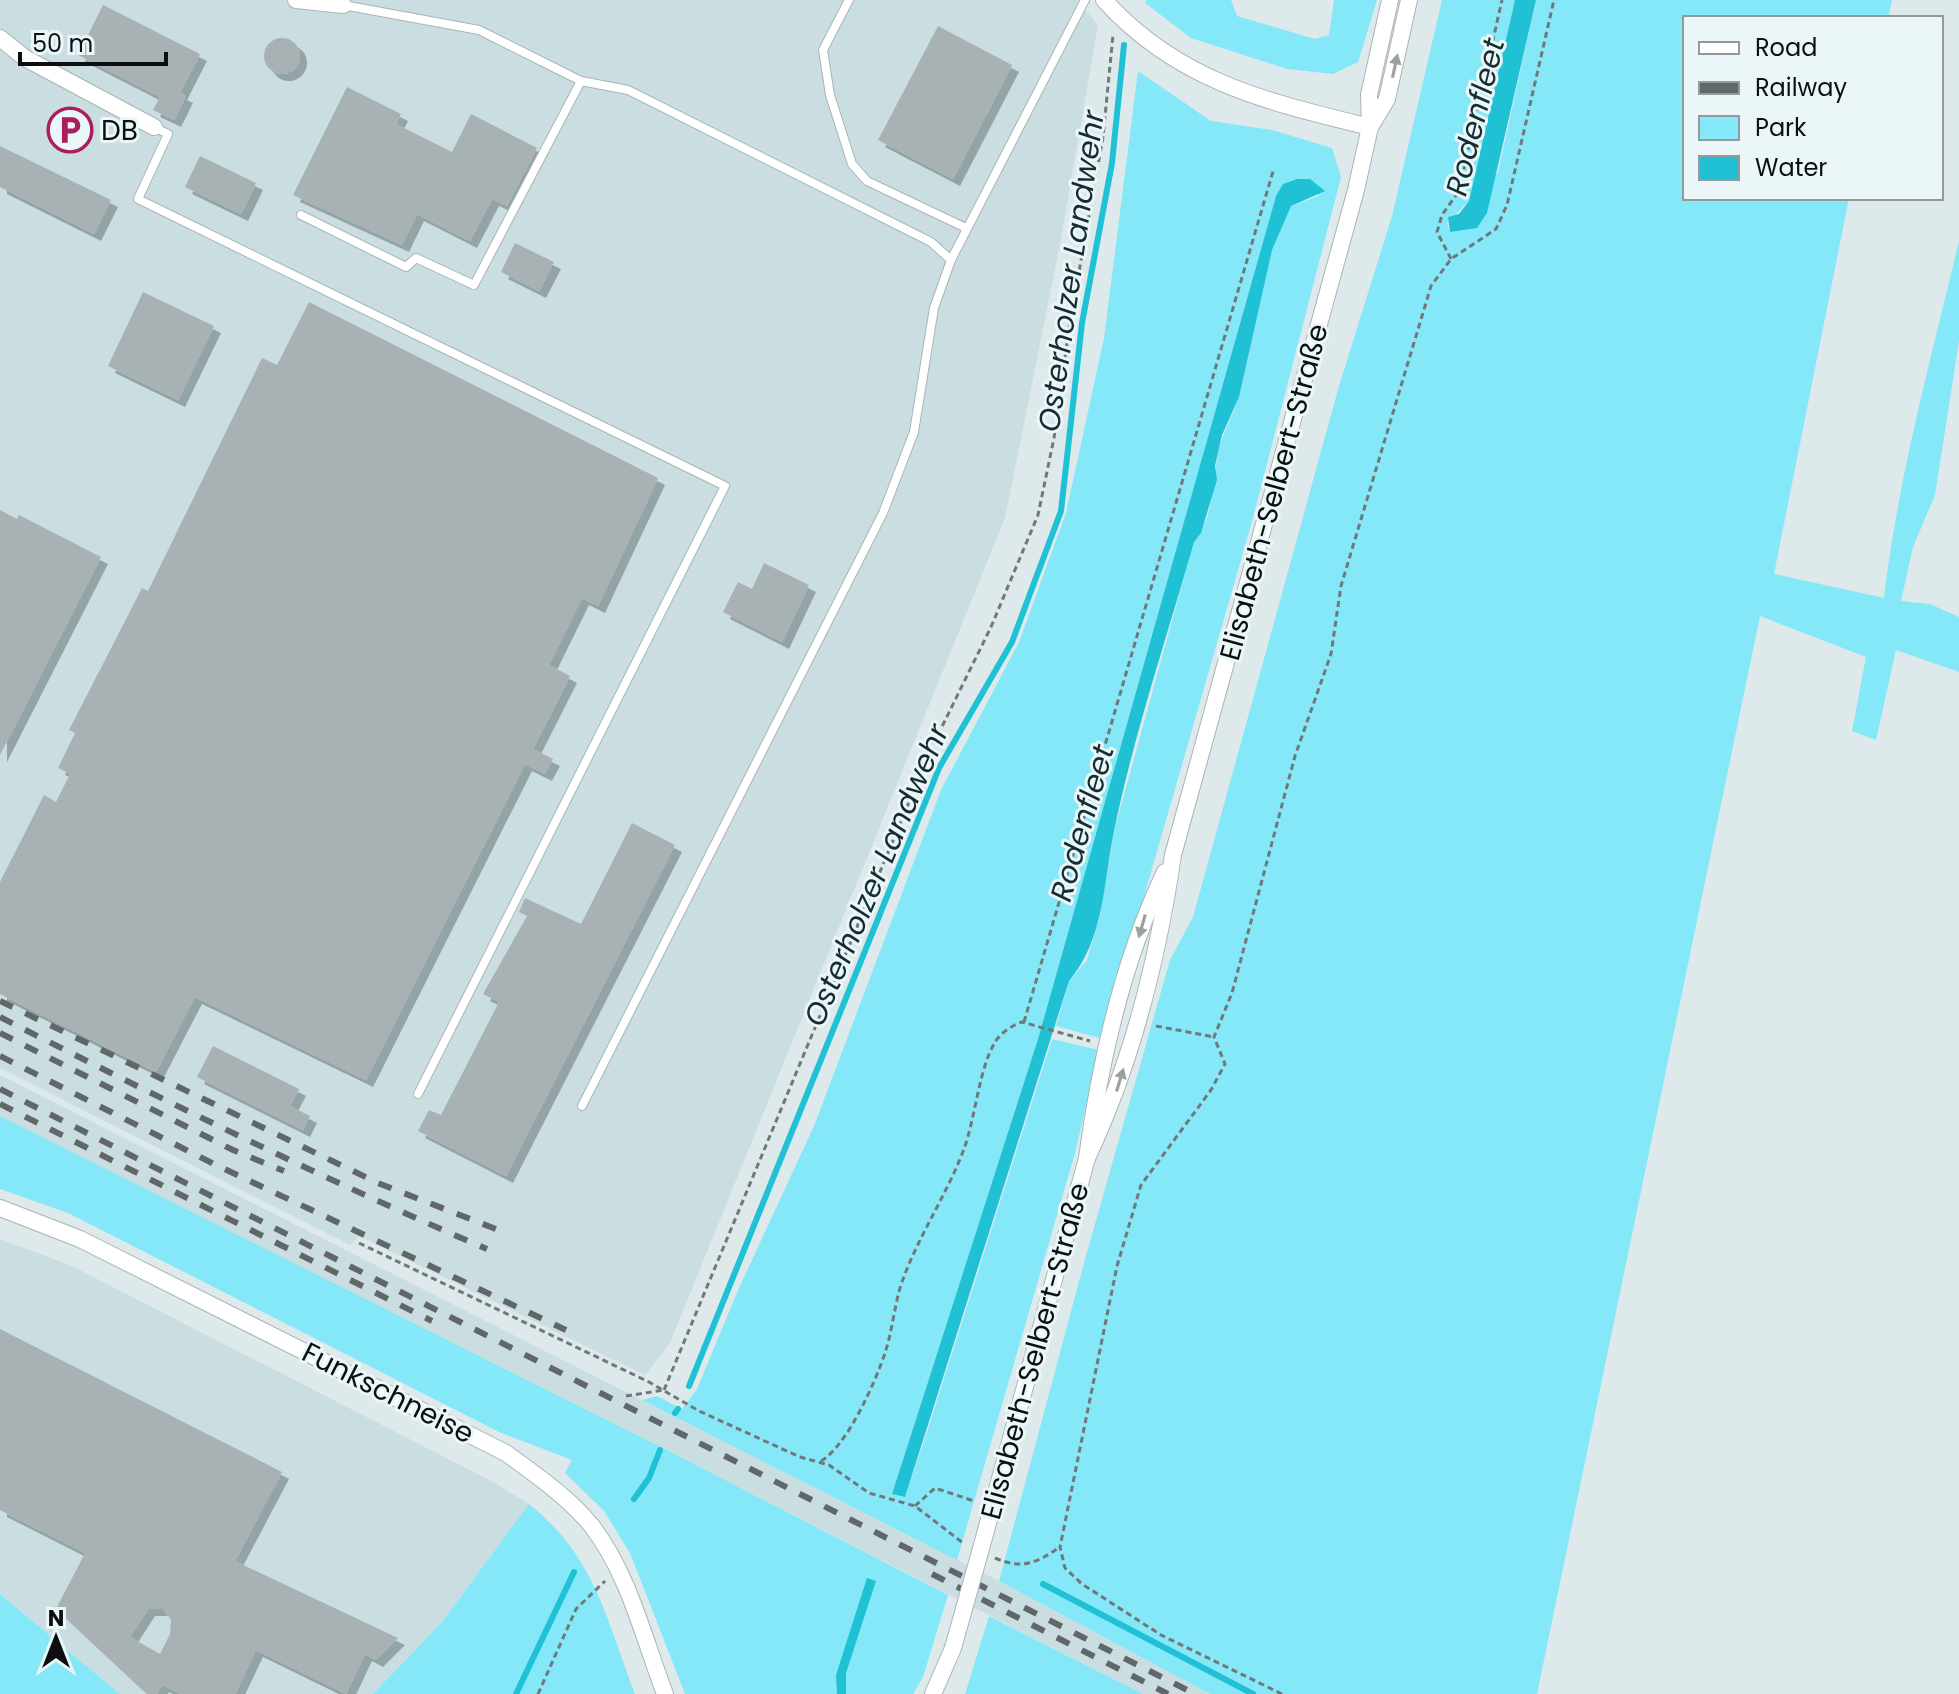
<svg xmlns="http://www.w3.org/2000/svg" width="1959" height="1694" font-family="Poppins,sans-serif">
<defs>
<filter id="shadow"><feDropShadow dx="7" dy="7" stdDeviation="0" flood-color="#0004"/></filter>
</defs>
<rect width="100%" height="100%" fill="#dee9eb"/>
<g fill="#cadee1">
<path d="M 0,0 L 1077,0 L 1098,25 L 1060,244 L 1005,518 L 670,1343 L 645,1375 L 359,1236 L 350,1245 L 0,1068 Z"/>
<path d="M 0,1075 L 999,1581 L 1210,1694 L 1143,1694 L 667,1450 L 37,1135 L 0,1116 Z"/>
<path d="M 0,1239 L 70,1265 L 497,1484 L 529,1504 L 442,1622 L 373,1694 L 120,1694 L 0,1594 Z"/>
</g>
<g fill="#84e8f8">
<path d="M 1146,0 L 1231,0 L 1237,16 L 1315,39 L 1329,35 L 1334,0 L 1377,0 L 1358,62 L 1333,74 L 1287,69 L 1191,38 L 1145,3 Z"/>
<path d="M 1442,0 L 1515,0 L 1469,201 L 1447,223 L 1450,232 L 1498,172 L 1536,0 L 1892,0 L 1888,18 L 1685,18 L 1685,198 L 1849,198 L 1774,574 L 1884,598 C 1898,477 1931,359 1959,241 L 1959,341 L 1935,495 L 1913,547 L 1901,601 L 1930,604 L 1959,617 L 1959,672 L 1896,650 L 1876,740 L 1852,731 L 1866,657 L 1760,616 L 1537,1694 L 1210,1694 L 999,1581 L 1085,1259 L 1170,960 L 1193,917 L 1339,386 L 1392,216 Z"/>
<path d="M 1138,71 L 1211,121 L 1272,130 L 1332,148 L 1341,177 L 1253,518 L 1103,1039 L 1056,1026 L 1069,981 L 1087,960 L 1100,916 L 1114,831 L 1194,541 C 1215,515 1212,483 1218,454 C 1222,433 1233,416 1239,396 C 1254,343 1258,249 1291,206 L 1321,195 L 1276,196 L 1038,1039 L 892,1494 L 905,1497 L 927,1432 L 1052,1039 L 1099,1050 L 1075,1153 L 957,1560 L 642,1400 L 657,1396 L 682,1409 L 697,1389 L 739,1288 L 814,1126 L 941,790 L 1019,642 L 1066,513 L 1104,338 Z"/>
<path d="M 0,1116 L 667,1450 L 948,1595 L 923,1677 L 913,1694 L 685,1694 L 630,1553 L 604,1511 L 565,1473 L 572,1460 L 499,1432 L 68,1213 L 0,1189 Z"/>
<path d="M 529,1504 C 595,1556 606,1619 635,1694 L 373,1694 L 442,1622 Z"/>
<path d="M 0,1594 L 120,1694 L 0,1694 Z"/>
<path d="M 989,1616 L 1143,1694 L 965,1694 Z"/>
</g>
<g fill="#20c1d5">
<path d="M 1515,0 L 1536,0 L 1487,213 L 1477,228 L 1450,232 L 1448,217 L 1459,214 L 1469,201 Z"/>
<path d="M 1297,179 L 1310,179 L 1325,191 L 1291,206 L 1272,250 L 1239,397 L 1222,435 L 1215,466 L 1217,480 L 1201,533 L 1194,542 C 1167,637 1134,734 1114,831 C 1103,884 1105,938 1069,981 L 905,1497 L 892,1494 L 1038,1039 L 1276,196 L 1283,184 Z"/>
<path d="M 867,1578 L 876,1581 L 846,1673 L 846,1694 L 837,1694 L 836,1675 Z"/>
</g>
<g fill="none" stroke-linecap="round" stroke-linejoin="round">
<g stroke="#20c1d5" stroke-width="6">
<path d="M 689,1386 L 939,768 L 1012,642 L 1061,511 L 1082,323 L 1112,163 L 1124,45"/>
<path d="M 675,1413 L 678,1409"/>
<path d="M 634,1499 L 649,1478 L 660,1450"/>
<path d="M 1043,1584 L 1253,1694"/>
<path d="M 516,1694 L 574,1572"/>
</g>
</g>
<g fill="#a8b2b4" fill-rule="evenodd" filter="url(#shadow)">
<path d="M 103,5 L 200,54 L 180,93 L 186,96 L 174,120 L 153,110 L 160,97 L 78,55 Z"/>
<path d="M 938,26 L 1012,65 L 953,179 L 878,140 Z"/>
<circle cx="282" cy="56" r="18"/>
<path d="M 347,87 L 401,114 L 396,124 L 452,152 L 471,114 L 537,148 L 507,206 L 492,199 L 470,241 L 417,214 L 402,245 L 293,195 Z"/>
<path d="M 0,146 L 111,200 L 94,234 L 0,187 Z"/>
<path d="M 200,156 L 256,183 L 241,214 L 185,187 Z"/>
<path d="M 515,243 L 554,262 L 539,291 L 501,272 Z"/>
<path d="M 143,292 L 214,326 L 178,400 L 108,366 Z"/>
<path d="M 309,302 L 658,478 L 598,606 L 582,598 L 549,665 L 570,676 L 533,749 L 553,759 L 545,774 L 525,764 L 366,1080 L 195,997 L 156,1072 L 0,994 L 0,882 L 44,795 L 56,802 L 70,774 L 58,768 L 75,733 L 69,730 L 142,588 L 148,591 L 262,358 L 277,365 Z"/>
<path d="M 0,510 L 17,519 L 19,515 L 101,557 L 0,755 Z"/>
<path d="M 764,563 L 809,585 L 782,642 L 723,612 L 738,582 L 752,589 Z"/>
<path d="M 632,823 L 675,845 L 506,1176 L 418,1131 L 429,1110 L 441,1115 L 499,1002 L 483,994 L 527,916 L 519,912 L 525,898 L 581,924 Z"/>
<path d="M 213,1046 L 299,1089 L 290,1106 L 310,1116 L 303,1130 L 197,1077 Z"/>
<path d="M 0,1329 L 282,1472 L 235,1561 L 398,1638 L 376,1660 L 365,1654 L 346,1694 L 256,1650 L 235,1694 L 181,1694 L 162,1685 L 157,1694 L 147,1694 L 56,1609 L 85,1553 L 0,1510 ZM 148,1609 L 163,1609 L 171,1620 L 170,1634 L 160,1654 L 130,1637 Z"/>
</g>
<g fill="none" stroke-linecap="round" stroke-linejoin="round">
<g stroke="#a9b4b6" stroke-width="10">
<g id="lane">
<path d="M 849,0 L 823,50 L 830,95 L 852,164 L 867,181 L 966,228"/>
<path d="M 343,5 L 479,30 L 581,81 L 628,90 L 931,242 L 951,260"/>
<path d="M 154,127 L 168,134 L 138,199 L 725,486 L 418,1094"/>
<path d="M 301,215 L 406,267 L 416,258 L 474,285 L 581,81"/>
<path d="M 582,1106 L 883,513 L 914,432 L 934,308 L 951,260 L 1085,0"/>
</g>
</g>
<g stroke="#a9b4b6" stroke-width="18">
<g id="street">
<path d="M 296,0 L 343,5"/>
<path d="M 1104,0 C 1178,82 1268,102 1370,127"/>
<path d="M 0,38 L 25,58 L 154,127"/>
<path d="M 1370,127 L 1387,99 L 1409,0"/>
<path d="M 1087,1158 C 1132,1063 1158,958 1173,855 L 1356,190 L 1370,127 L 1369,95 L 1390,0"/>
<path d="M 0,1208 L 80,1239 L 506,1453 C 536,1475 567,1496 591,1525 C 628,1572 644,1639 665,1694"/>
<path d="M 982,1545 L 1087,1158 C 1100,1061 1123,960 1165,872"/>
<path d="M 933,1694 L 953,1648"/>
</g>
</g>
<g stroke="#717879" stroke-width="3" stroke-dasharray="6 4" stroke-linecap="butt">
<path d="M 1451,259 L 1437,232 L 1442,215 L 1459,191 L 1502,0"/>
<path d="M 1024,1022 L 1274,168"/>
<path d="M 1156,1026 L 1214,1037"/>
<path d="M 359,1243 L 649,1382 L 699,1411 L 800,1457 L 829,1465 L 869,1493 L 915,1506 L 963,1543"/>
<path d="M 664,1390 L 932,747 L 991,627 L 1038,515 L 1054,438 L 1069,328 L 1103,137 L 1113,35"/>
<path d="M 626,1396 L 664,1390"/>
<path d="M 821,1461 C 847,1446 875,1383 885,1353 C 892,1332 894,1309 900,1288 C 915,1241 946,1197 964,1149 C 975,1119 979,1070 994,1044 C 999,1034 1012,1025 1022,1022 L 1090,1041"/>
<path d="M 915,1506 L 935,1488 L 974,1501"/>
<path d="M 995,1558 C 1023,1570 1036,1563 1060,1547"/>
<path d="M 538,1694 L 576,1609 L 605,1581"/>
<path d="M 1282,1694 L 1161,1635 L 1082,1584 L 1065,1568 L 1060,1547 L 1117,1266 L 1141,1185 L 1211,1090 L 1225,1064 L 1214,1037 L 1232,993 L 1295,756 L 1331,654 L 1341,586 L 1431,286 L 1451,259 L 1496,229 L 1507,205 L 1554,0"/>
</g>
<use href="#lane" stroke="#fff" stroke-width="8"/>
<use href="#street" stroke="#fff" stroke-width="16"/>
<g stroke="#616768" stroke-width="6" stroke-dasharray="14 14" stroke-linecap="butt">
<path d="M 0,1001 L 378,1183 L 501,1231"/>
<path d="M 0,1017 C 161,1099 321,1178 487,1249"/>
<path d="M 0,1033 L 233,1150 L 284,1171"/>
<path d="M 0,1056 L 216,1165 L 566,1330"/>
<path d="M 0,1089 L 1195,1694"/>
<path d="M 0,1104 L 432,1321"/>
<path d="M 932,1574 L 1168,1694"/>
</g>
<g stroke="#a9b4b6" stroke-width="18" stroke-linecap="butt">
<path id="street-bridge" d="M 953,1648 L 982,1545"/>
</g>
<use href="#street-bridge" stroke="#fff" stroke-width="16"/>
</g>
<defs><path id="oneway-solid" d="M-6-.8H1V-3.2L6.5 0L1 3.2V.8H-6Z" transform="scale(2)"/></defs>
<g fill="#9e9f9f">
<use href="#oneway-solid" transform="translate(1395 66) rotate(-78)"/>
<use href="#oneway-solid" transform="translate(1142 926) rotate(106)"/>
<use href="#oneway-solid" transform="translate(1120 1080) rotate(-73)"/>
</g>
<defs>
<g id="parking-ring" transform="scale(2.3)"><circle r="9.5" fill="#ebf6f8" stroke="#aa1e5e" stroke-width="1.5"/><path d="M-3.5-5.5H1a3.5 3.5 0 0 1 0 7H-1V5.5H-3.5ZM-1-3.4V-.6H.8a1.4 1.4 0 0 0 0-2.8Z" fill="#aa1e5e"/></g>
</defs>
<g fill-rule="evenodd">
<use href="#parking-ring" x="70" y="130"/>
</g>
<g text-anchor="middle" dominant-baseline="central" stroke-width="6" stroke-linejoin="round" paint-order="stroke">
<g font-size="28" fill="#0c0f10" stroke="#ebf6f8" text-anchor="start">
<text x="101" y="130">DB</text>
</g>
<g font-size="28" fill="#0c0f10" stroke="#ebf6f8">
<text transform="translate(1274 492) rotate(-75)">Elisabeth-Selbert-Straße</text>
<text transform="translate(1035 1351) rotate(-75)">Elisabeth-Selbert-Straße</text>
<text transform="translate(388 1393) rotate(27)">Funkschneise</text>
</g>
<g font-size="30" font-style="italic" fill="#152d31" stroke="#ebf6f8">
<text transform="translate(1475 117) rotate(-76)">Rodenfleet</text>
<text transform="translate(1071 271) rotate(-82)">Osterholzer Landwehr</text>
<text transform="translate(1082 823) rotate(-74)">Rodenfleet</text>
<text transform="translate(876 875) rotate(-67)">Osterholzer Landwehr</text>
</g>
</g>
<rect x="1683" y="16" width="260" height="184" fill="#ebf6f8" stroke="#929a9b" stroke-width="2"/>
<rect x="1699" y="42" width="40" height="12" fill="#ffffff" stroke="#929a9b" stroke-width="2"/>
<text x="1755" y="56" font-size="24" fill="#0c0f10">Road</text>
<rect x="1699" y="82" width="40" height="12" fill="#616768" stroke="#929a9b" stroke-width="2"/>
<text x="1755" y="96" font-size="24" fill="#0c0f10">Railway</text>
<rect x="1699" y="116" width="40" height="24" fill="#84e8f8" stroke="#929a9b" stroke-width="2"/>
<text x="1755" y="136" font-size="24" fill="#0c0f10">Park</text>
<rect x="1699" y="156" width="40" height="24" fill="#20c1d5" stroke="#929a9b" stroke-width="2"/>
<text x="1755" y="176" font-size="24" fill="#0c0f10">Water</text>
<g transform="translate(56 1638)" stroke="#ebf6f8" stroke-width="6" paint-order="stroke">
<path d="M0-6L14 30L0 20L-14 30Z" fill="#0c0f10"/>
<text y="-12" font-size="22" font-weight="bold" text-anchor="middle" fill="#0c0f10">N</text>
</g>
<path d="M20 52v12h146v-12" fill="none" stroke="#0c0f10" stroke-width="4"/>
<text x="32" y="52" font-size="24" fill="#0c0f10" stroke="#ebf6f8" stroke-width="6" paint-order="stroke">50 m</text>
</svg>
